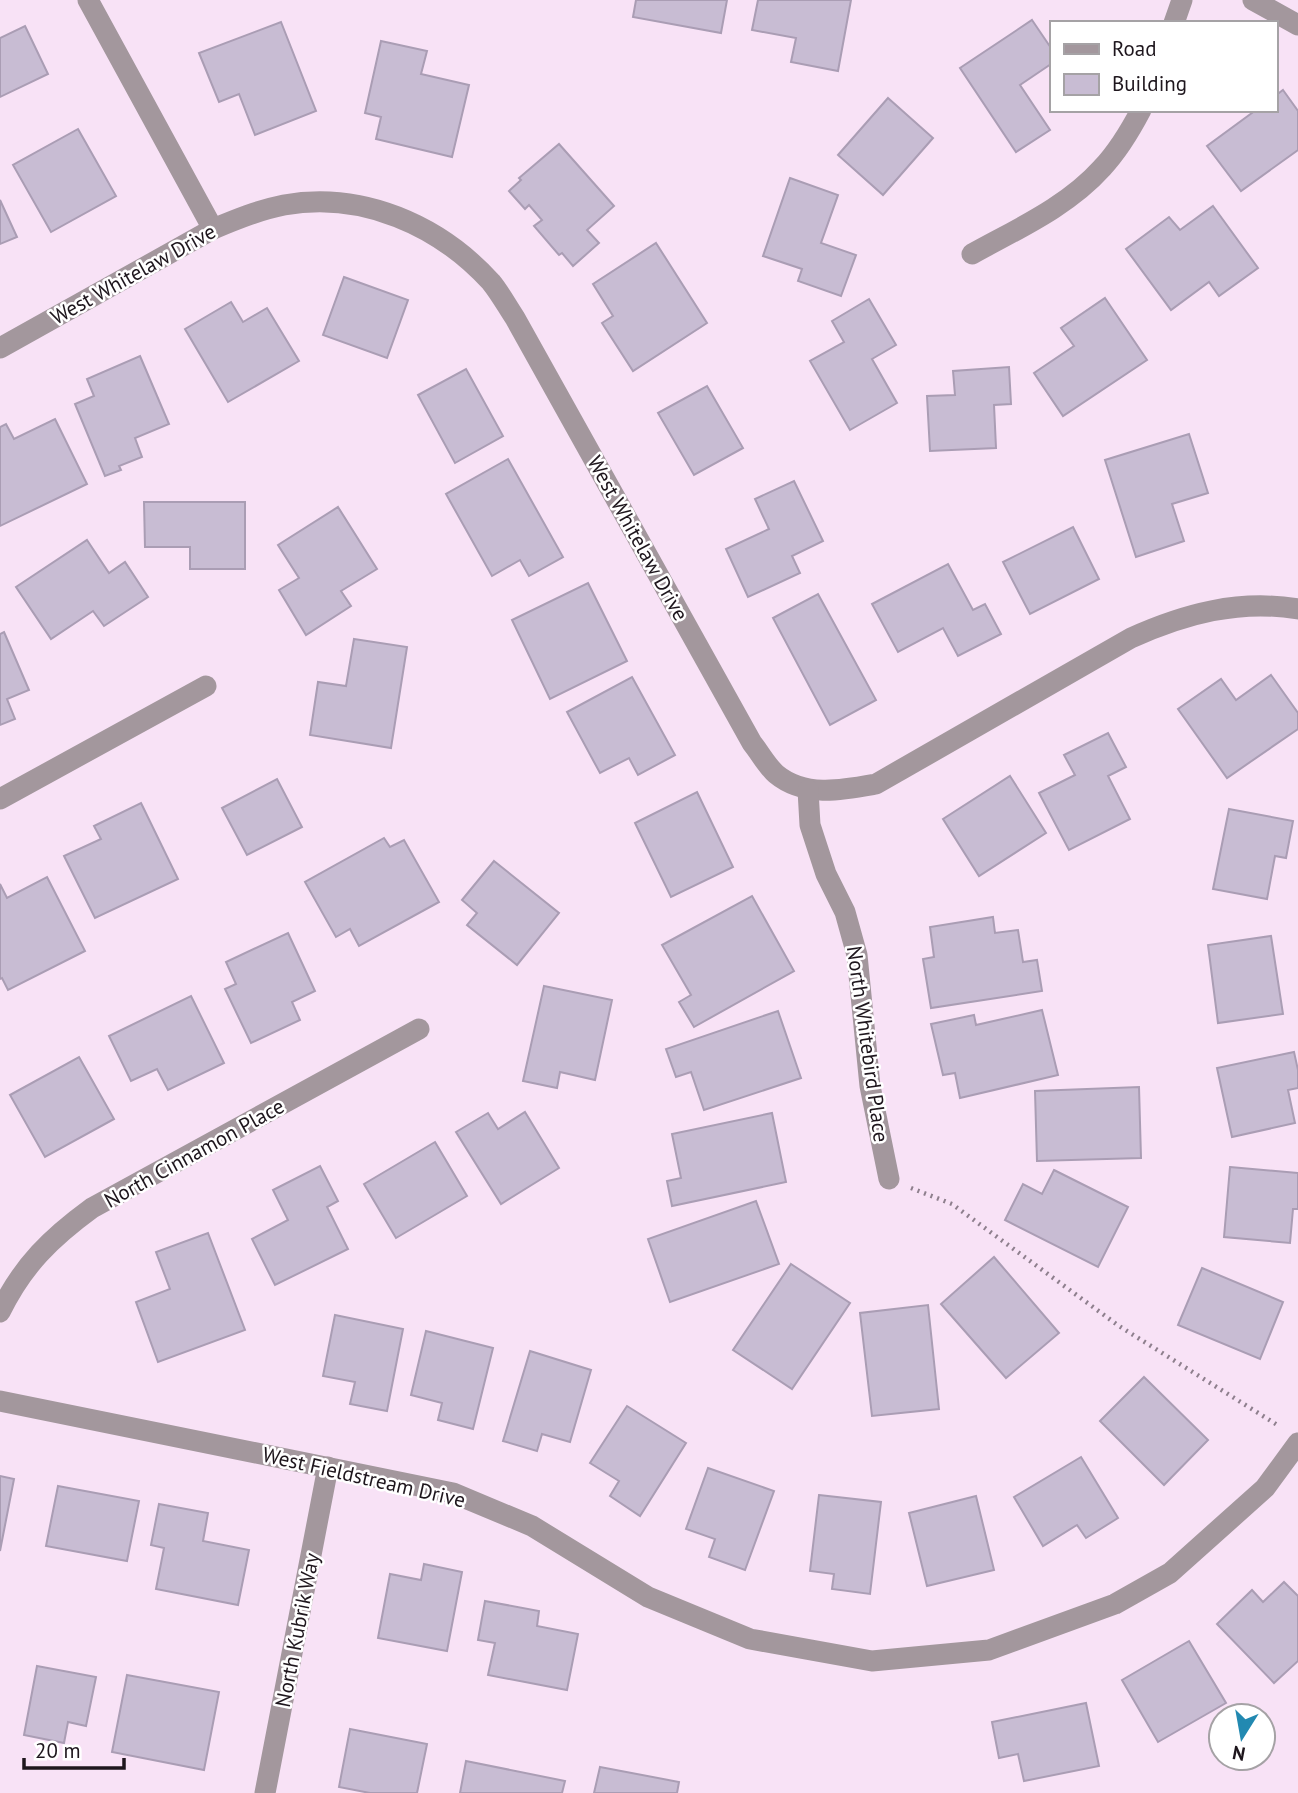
<svg xmlns="http://www.w3.org/2000/svg" width="1298" height="1793" font-family="'PT Sans',sans-serif">
<rect width="100%" height="100%" fill="#f8e2f6"/>
<g fill="#c8bcd3" stroke="#aa9db4" stroke-width="2">
<path d="M 636,0 L 727,0 L 721,33 L 633,17 Z"/>
<path d="M 758,0 L 851,0 L 838,71 L 791,62 L 796,38 L 752,30 Z"/>
<path d="M 1032,20 L 1051,48 L 1051,64 L 1020,85 L 1050,130 L 1016,152 L 960,68 Z"/>
<path d="M 281,22 L 316,111 L 255,135 L 239,94 L 219,102 L 199,53 Z"/>
<path d="M 25,26 L 48,74 L 0,97 L 0,38 Z"/>
<path d="M 381,41 L 427,51 L 421,74 L 469,85 L 452,157 L 376,139 L 381,117 L 365,113 Z"/>
<path d="M 1283,90 L 1298,111 L 1298,150 L 1241,191 L 1207,146 L 1256,110 L 1275,110 L 1275,96 Z"/>
<path d="M 888,98 L 933,138 L 883,195 L 838,155 Z"/>
<path d="M 78,129 L 116,196 L 51,232 L 13,165 Z"/>
<path d="M 559,144 L 614,206 L 587,230 L 599,243 L 573,266 L 562,253 L 559,255 L 534,226 L 542,220 L 529,205 L 525,209 L 509,191 L 521,180 L 519,178 Z"/>
<path d="M 790,178 L 838,195 L 821,243 L 856,255 L 841,296 L 798,281 L 802,269 L 763,256 Z"/>
<path d="M 0,200 L 17,237 L 0,244 Z"/>
<path d="M 1213,206 L 1258,268 L 1219,296 L 1209,282 L 1171,310 L 1126,249 L 1169,217 L 1180,230 Z"/>
<path d="M 656,243 L 707,323 L 633,371 L 602,323 L 613,316 L 593,284 Z"/>
<path d="M 344,277 L 408,300 L 387,358 L 323,335 Z"/>
<path d="M 1105,298 L 1147,360 L 1063,416 L 1034,373 L 1074,346 L 1061,328 Z"/>
<path d="M 869,299 L 896,345 L 872,359 L 897,403 L 850,430 L 810,361 L 844,342 L 832,321 Z"/>
<path d="M 231,302 L 243,322 L 267,308 L 299,361 L 228,402 L 185,329 Z"/>
<path d="M 140,356 L 169,424 L 135,438 L 142,457 L 119,466 L 121,470 L 105,476 L 75,404 L 94,396 L 87,379 Z"/>
<path d="M 1009,367 L 1011,404 L 994,405 L 996,448 L 930,451 L 927,396 L 955,395 L 953,371 Z"/>
<path d="M 466,369 L 503,436 L 455,463 L 418,395 Z"/>
<path d="M 707,386 L 743,448 L 694,475 L 658,413 Z"/>
<path d="M 55,419 L 87,484 L 0,526 L 0,427 L 6,424 L 14,439 Z"/>
<path d="M 1189,434 L 1208,493 L 1172,504 L 1184,541 L 1136,557 L 1105,460 Z"/>
<path d="M 508,459 L 563,557 L 529,576 L 520,560 L 492,576 L 446,494 Z"/>
<path d="M 794,481 L 823,541 L 792,556 L 800,573 L 748,597 L 726,549 L 769,529 L 755,499 Z"/>
<path d="M 144,502 L 245,502 L 245,569 L 190,569 L 190,547 L 145,547 Z"/>
<path d="M 338,507 L 377,569 L 341,591 L 351,606 L 306,635 L 279,590 L 299,578 L 278,545 Z"/>
<path d="M 1073,527 L 1099,579 L 1030,614 L 1003,562 Z"/>
<path d="M 87,540 L 109,573 L 125,562 L 148,597 L 104,626 L 93,611 L 51,639 L 16,587 Z"/>
<path d="M 948,564 L 973,610 L 985,604 L 1001,634 L 958,656 L 943,628 L 898,652 L 872,604 Z"/>
<path d="M 588,583 L 627,661 L 550,699 L 512,620 Z"/>
<path d="M 818,594 L 876,700 L 830,725 L 773,618 Z"/>
<path d="M 4,632 L 29,690 L 7,699 L 15,719 L 0,725 L 0,634 Z"/>
<path d="M 354,639 L 407,647 L 391,748 L 310,735 L 318,682 L 346,686 Z"/>
<path d="M 1271,675 L 1298,713 L 1298,729 L 1227,778 L 1178,709 L 1221,679 L 1236,700 Z"/>
<path d="M 632,677 L 675,755 L 638,775 L 629,758 L 600,773 L 567,712 Z"/>
<path d="M 1108,733 L 1126,767 L 1108,776 L 1130,819 L 1069,850 L 1039,793 L 1075,775 L 1064,755 Z"/>
<path d="M 1010,776 L 1046,833 L 979,876 L 943,819 Z"/>
<path d="M 277,779 L 302,827 L 247,855 L 222,808 Z"/>
<path d="M 697,792 L 733,867 L 671,897 L 635,823 Z"/>
<path d="M 141,803 L 178,879 L 95,918 L 64,856 L 101,839 L 94,826 Z"/>
<path d="M 1229,809 L 1293,821 L 1286,858 L 1275,856 L 1267,899 L 1213,889 Z"/>
<path d="M 384,838 L 390,847 L 404,840 L 439,902 L 359,946 L 350,929 L 336,937 L 305,882 Z"/>
<path d="M 494,861 L 559,913 L 517,965 L 467,925 L 477,913 L 462,900 Z"/>
<path d="M 47,877 L 85,951 L 8,990 L 2,978 L 0,979 L 0,884 L 7,898 Z"/>
<path d="M 752,896 L 794,971 L 694,1027 L 679,1002 L 691,995 L 662,945 Z"/>
<path d="M 993,917 L 995,933 L 1018,930 L 1023,962 L 1037,960 L 1042,991 L 931,1008 L 923,959 L 934,957 L 930,927 Z"/>
<path d="M 288,933 L 315,991 L 292,1002 L 300,1020 L 251,1043 L 225,989 L 236,984 L 226,962 Z"/>
<path d="M 1271,936 L 1283,1014 L 1218,1023 L 1208,945 Z"/>
<path d="M 544,986 L 612,1000 L 595,1080 L 560,1072 L 557,1088 L 523,1081 Z"/>
<path d="M 191,996 L 224,1063 L 168,1090 L 157,1069 L 131,1081 L 109,1036 Z"/>
<path d="M 1042,1010 L 1058,1075 L 960,1098 L 955,1073 L 943,1075 L 931,1024 L 974,1015 L 976,1025 Z"/>
<path d="M 778,1011 L 801,1078 L 704,1110 L 691,1072 L 676,1077 L 666,1049 Z"/>
<path d="M 1294,1052 L 1298,1070 L 1298,1088 L 1288,1090 L 1295,1123 L 1232,1137 L 1217,1068 Z"/>
<path d="M 79,1057 L 114,1119 L 45,1157 L 10,1095 Z"/>
<path d="M 1139,1087 L 1141,1158 L 1037,1161 L 1035,1091 Z"/>
<path d="M 525,1112 L 559,1168 L 501,1204 L 456,1132 L 488,1113 L 498,1129 Z"/>
<path d="M 772,1113 L 786,1182 L 672,1206 L 667,1181 L 681,1178 L 672,1134 Z"/>
<path d="M 435,1142 L 467,1196 L 396,1238 L 364,1184 Z"/>
<path d="M 320,1166 L 338,1201 L 327,1207 L 348,1249 L 275,1285 L 252,1239 L 288,1220 L 273,1190 Z"/>
<path d="M 1230,1167 L 1298,1173 L 1298,1209 L 1293,1209 L 1290,1243 L 1224,1237 Z"/>
<path d="M 1054,1170 L 1128,1207 L 1098,1267 L 1005,1220 L 1023,1184 L 1042,1194 Z"/>
<path d="M 756,1201 L 779,1264 L 670,1302 L 648,1239 Z"/>
<path d="M 208,1233 L 245,1330 L 158,1362 L 136,1302 L 170,1289 L 156,1252 Z"/>
<path d="M 994,1257 L 1059,1333 L 1006,1378 L 941,1304 Z"/>
<path d="M 791,1264 L 850,1303 L 792,1389 L 733,1350 Z"/>
<path d="M 1202,1268 L 1283,1302 L 1260,1359 L 1178,1325 Z"/>
<path d="M 928,1305 L 939,1409 L 872,1416 L 860,1313 Z"/>
<path d="M 335,1315 L 403,1329 L 387,1411 L 350,1404 L 355,1382 L 323,1376 Z"/>
<path d="M 426,1331 L 493,1348 L 473,1429 L 438,1420 L 442,1403 L 411,1395 Z"/>
<path d="M 530,1351 L 591,1370 L 570,1442 L 542,1434 L 537,1451 L 503,1441 Z"/>
<path d="M 1144,1377 L 1208,1440 L 1164,1485 L 1100,1421 Z"/>
<path d="M 627,1406 L 686,1443 L 640,1516 L 610,1496 L 619,1481 L 590,1463 Z"/>
<path d="M 1081,1457 L 1118,1518 L 1086,1538 L 1077,1525 L 1043,1546 L 1014,1497 Z"/>
<path d="M 708,1468 L 774,1491 L 745,1570 L 709,1557 L 715,1539 L 686,1529 Z"/>
<path d="M 0,1476 L 14,1479 L 0,1551 Z"/>
<path d="M 58,1486 L 139,1501 L 127,1561 L 46,1546 Z"/>
<path d="M 819,1495 L 881,1502 L 870,1594 L 832,1589 L 834,1574 L 810,1571 Z"/>
<path d="M 976,1496 L 994,1570 L 927,1586 L 909,1513 Z"/>
<path d="M 159,1504 L 208,1513 L 203,1541 L 249,1550 L 238,1605 L 156,1589 L 164,1548 L 151,1545 Z"/>
<path d="M 424,1564 L 462,1572 L 447,1651 L 378,1638 L 390,1574 L 421,1580 Z"/>
<path d="M 1284,1582 L 1298,1596 L 1298,1661 L 1274,1683 L 1217,1624 L 1252,1590 L 1263,1602 Z"/>
<path d="M 485,1601 L 539,1611 L 537,1626 L 578,1634 L 567,1690 L 488,1675 L 495,1643 L 478,1640 Z"/>
<path d="M 1189,1641 L 1226,1703 L 1158,1742 L 1122,1680 Z"/>
<path d="M 37,1666 L 96,1677 L 86,1726 L 68,1722 L 64,1743 L 24,1735 Z"/>
<path d="M 127,1675 L 219,1692 L 204,1770 L 112,1752 Z"/>
<path d="M 1086,1703 L 1099,1766 L 1024,1781 L 1018,1754 L 999,1758 L 992,1722 Z"/>
<path d="M 350,1729 L 427,1744 L 417,1793 L 370,1793 L 339,1787 Z"/>
<path d="M 466,1761 L 565,1781 L 562,1793 L 460,1793 Z"/>
<path d="M 600,1767 L 679,1782 L 677,1793 L 594,1793 Z"/>
</g>
<g fill="none" stroke-linecap="round" stroke-linejoin="round">
<path stroke="#8e7f8d" stroke-width="4.5" stroke-dasharray="2 5" stroke-linecap="butt" d="M 911,1188 L 952,1204 L 1119,1326 L 1279,1426"/>
<g stroke="#a3979d" stroke-width="21">
<path d="M 88,0 L 213,229"/>
<path d="M 1253,0 L 1298,25"/>
<path d="M 1174,23 L 1182,0"/>
<path d="M 972,254 C 1017,229 1067,207 1102,168 C 1118,151 1130,131 1141,110"/>
<path d="M 0,348 L 213,229 C 237,219 259,210 284,205 C 362,191 439,225 491,282 C 500,293 507,306 515,318 L 752,743 C 760,753 767,766 776,774 C 805,798 843,790 876,784 L 1131,638 C 1184,614 1239,599 1298,609"/>
<path d="M 808,790 L 810,825 L 826,874 L 845,912 L 857,955 L 870,1086 L 889,1179"/>
<path d="M 0,799 L 206,686"/>
<path d="M 0,1312 C 23,1265 51,1238 92,1208 L 419,1029"/>
<path d="M 0,1401 L 453,1493 L 532,1526 L 648,1597 L 750,1639 L 872,1661 L 989,1650 L 1115,1604 L 1170,1573 L 1265,1488 L 1298,1443"/>
<path d="M 265,1793 L 328,1467"/>
</g>
</g>
<g text-anchor="middle" dominant-baseline="central" stroke-width="5" stroke-linejoin="round" paint-order="stroke">
<g font-size="21" fill="#1e161d" stroke="#fff">
<text transform="translate(133 274) rotate(-29)">West Whitelaw Drive</text>
<text transform="translate(638 538) rotate(61)">West Whitelaw Drive</text>
<text transform="translate(868 1044) rotate(82)">North Whitebird Place</text>
<text transform="translate(194 1153) rotate(-29)">North Cinnamon Place</text>
<text transform="translate(364 1477) rotate(13)">West Fieldstream Drive</text>
<text transform="translate(297 1630) rotate(-79)">North Kubrik Way</text>
</g>
</g>
<rect x="1050" y="21" width="228" height="91" fill="#ffffff" stroke="#a5a2a5" stroke-width="2"/>
<rect x="1064" y="44" width="35" height="10" fill="#a3979d" stroke="#a5a2a5" stroke-width="2"/>
<text x="1112" y="56" font-size="21" fill="#1e161d">Road</text>
<rect x="1064" y="74" width="35" height="21" fill="#c8bcd3" stroke="#a5a2a5" stroke-width="2"/>
<text x="1112" y="91" font-size="21" fill="#1e161d">Building</text>
<g transform="translate(1242 1737) rotate(191)"><circle r="33" fill="#ffffff" stroke="#a5a2a5" stroke-width="2"/>
<path d="M0-5L12 26L0 18L-12 26Z" fill="#2289b1"/>
<text y="-10" font-size="19" font-weight="bold" text-anchor="middle" fill="#1e161d">N</text>
</g>
<path d="M24 1758v10h100v-10" fill="none" stroke="#1e161d" stroke-width="3.5"/>
<text x="35" y="1758" font-size="21" fill="#1e161d" stroke="#ffffff" stroke-width="5" paint-order="stroke">20 m</text>
</svg>
